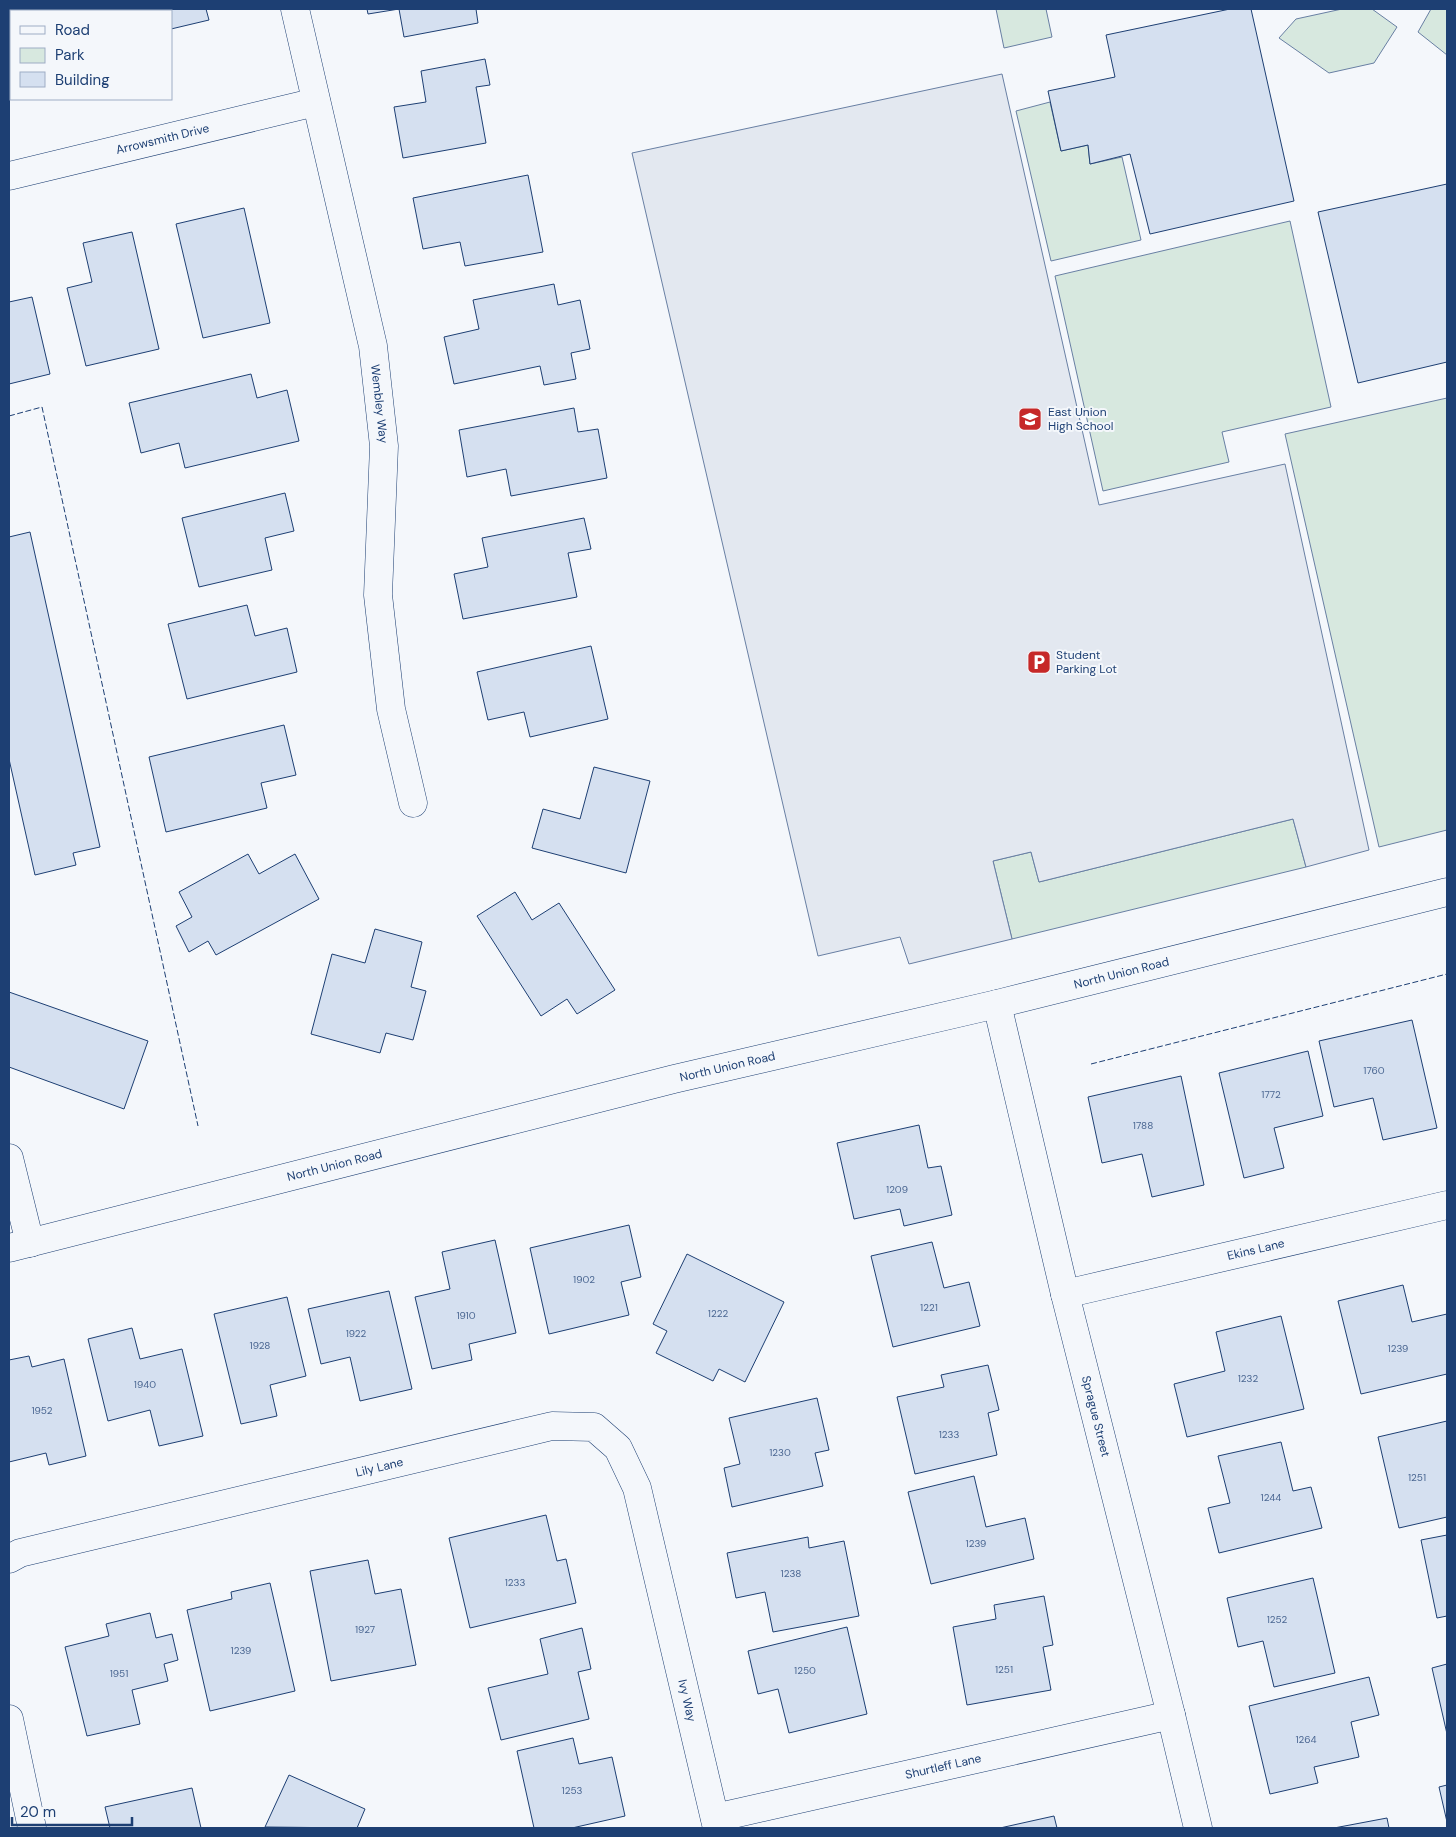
<svg xmlns="http://www.w3.org/2000/svg" width="1456" height="1837" font-family="'DM Sans',sans-serif">
<rect width="100%" height="100%" fill="#f4f7fb"/>
<g fill="#d7e8df" stroke="#687fa3">
<path d="M 996,9 L 1046,9 L 1052,37 L 1004,48 Z"/>
<path d="M 1342,9 L 1372,9 L 1397,27 L 1374,63 L 1329,73 L 1279,38 L 1296,19 Z"/>
<path d="M 1431,9 L 1447,9 L 1447,55 L 1418,32 Z"/>
<path d="M 1050,102 L 1061,151 L 1088,145 L 1090,164 L 1122,157 L 1141,240 L 1051,261 L 1016,111 Z"/>
<path d="M 1290,221 L 1331,407 L 1222,432 L 1229,462 L 1103,491 L 1055,276 Z"/>
<path d="M 1447,398 L 1447,830 L 1379,847 L 1285,434 Z"/>
<path d="M 1293,819 L 1306,867 L 1012,939 L 993,861 L 1031,852 L 1039,882 Z"/>
</g>
<path fill="#e3e8f0" stroke="#687fa3" d="M 1002,74 L 1099,505 L 1285,464 L 1369,850 L 1306,867 L 1293,819 L 1039,882 L 1031,852 L 993,861 L 1012,939 L 909,964 L 900,937 L 818,956 L 632,153 Z"/>
<g fill="#d5e0f0" stroke="#1d3f73">
<path d="M 85,9 L 206,9 L 209,20 L 171,29 L 171,11 L 86,11 Z"/>
<path d="M 367,9 L 476,9 L 478,23 L 404,37 L 399,9 L 368,14 Z"/>
<path d="M 1230,9 L 1251,9 L 1294,201 L 1150,234 L 1130,154 L 1090,164 L 1088,145 L 1061,151 L 1048,91 L 1115,77 L 1106,35 Z"/>
<path d="M 11,18 L 11,96 L 9,96 L 9,19 Z"/>
<path d="M 485,59 L 490,85 L 476,87 L 486,143 L 403,158 L 394,107 L 426,102 L 421,71 Z"/>
<path d="M 528,175 L 543,252 L 465,266 L 460,242 L 423,249 L 413,198 Z"/>
<path d="M 1447,184 L 1447,362 L 1358,383 L 1318,212 Z"/>
<path d="M 244,208 L 270,323 L 203,338 L 176,224 Z"/>
<path d="M 132,232 L 159,349 L 86,366 L 67,288 L 92,282 L 83,243 Z"/>
<path d="M 554,284 L 558,305 L 580,300 L 590,349 L 571,353 L 576,379 L 544,385 L 540,366 L 454,384 L 444,337 L 479,329 L 473,300 Z"/>
<path d="M 32,297 L 50,374 L 9,384 L 9,302 Z"/>
<path d="M 251,374 L 257,398 L 287,390 L 299,441 L 185,468 L 179,443 L 141,453 L 129,403 Z"/>
<path d="M 574,408 L 578,432 L 598,429 L 607,478 L 511,496 L 506,469 L 467,477 L 459,430 Z"/>
<path d="M 285,493 L 294,531 L 265,538 L 272,570 L 199,587 L 182,518 Z"/>
<path d="M 584,518 L 591,549 L 568,553 L 577,597 L 463,619 L 454,574 L 488,567 L 482,538 Z"/>
<path d="M 30,532 L 100,847 L 73,853 L 76,865 L 35,875 L 9,759 L 9,537 Z"/>
<path d="M 247,605 L 255,636 L 287,628 L 297,672 L 187,699 L 168,624 Z"/>
<path d="M 591,646 L 608,719 L 530,737 L 524,712 L 488,720 L 477,672 Z"/>
<path d="M 284,725 L 296,775 L 261,783 L 267,808 L 166,832 L 149,757 Z"/>
<path d="M 594,767 L 650,781 L 626,873 L 532,848 L 543,809 L 580,819 Z"/>
<path d="M 248,854 L 259,874 L 295,854 L 319,899 L 216,955 L 208,941 L 189,952 L 176,926 L 192,917 L 179,892 Z"/>
<path d="M 515,892 L 532,920 L 559,903 L 615,990 L 577,1014 L 567,999 L 541,1016 L 477,916 Z"/>
<path d="M 375,929 L 422,942 L 411,987 L 426,991 L 413,1040 L 386,1033 L 380,1053 L 311,1034 L 332,954 L 365,963 Z"/>
<path d="M 9,992 L 148,1041 L 124,1109 L 9,1067 Z"/>
<path d="M 1412,1020 L 1437,1128 L 1383,1140 L 1373,1098 L 1334,1107 L 1319,1041 Z"/>
<path d="M 1308,1051 L 1323,1116 L 1274,1128 L 1284,1168 L 1244,1178 L 1219,1073 Z"/>
<path d="M 1181,1076 L 1204,1185 L 1152,1197 L 1142,1154 L 1102,1163 L 1088,1097 Z"/>
<path d="M 919,1125 L 928,1168 L 941,1166 L 952,1215 L 904,1226 L 900,1209 L 854,1219 L 837,1143 Z"/>
<path d="M 629,1225 L 641,1277 L 621,1282 L 629,1315 L 549,1334 L 530,1248 Z"/>
<path d="M 495,1240 L 516,1333 L 469,1344 L 472,1360 L 432,1369 L 415,1297 L 450,1289 L 442,1252 Z"/>
<path d="M 932,1242 L 944,1288 L 969,1282 L 980,1326 L 893,1347 L 871,1256 Z"/>
<path d="M 687,1254 L 784,1302 L 745,1382 L 719,1369 L 713,1381 L 656,1353 L 667,1331 L 653,1324 Z"/>
<path d="M 1403,1285 L 1412,1322 L 1447,1314 L 1447,1374 L 1361,1394 L 1338,1301 Z"/>
<path d="M 389,1291 L 412,1389 L 360,1401 L 350,1357 L 321,1364 L 308,1309 Z"/>
<path d="M 287,1297 L 306,1376 L 270,1385 L 277,1416 L 241,1424 L 214,1314 Z"/>
<path d="M 1281,1316 L 1304,1409 L 1187,1437 L 1174,1384 L 1225,1371 L 1216,1332 Z"/>
<path d="M 132,1328 L 140,1359 L 182,1349 L 203,1436 L 159,1446 L 150,1410 L 108,1421 L 88,1339 Z"/>
<path d="M 29,1356 L 32,1367 L 64,1359 L 86,1456 L 49,1465 L 46,1453 L 9,1462 L 9,1360 Z"/>
<path d="M 988,1365 L 999,1410 L 988,1413 L 997,1455 L 915,1474 L 897,1397 L 944,1387 L 941,1375 Z"/>
<path d="M 817,1398 L 829,1450 L 815,1453 L 823,1486 L 732,1507 L 724,1468 L 740,1464 L 729,1418 Z"/>
<path d="M 1447,1421 L 1447,1517 L 1399,1528 L 1378,1437 Z"/>
<path d="M 1281,1442 L 1293,1491 L 1311,1487 L 1322,1528 L 1219,1553 L 1208,1508 L 1230,1503 L 1218,1456 Z"/>
<path d="M 974,1476 L 986,1527 L 1025,1518 L 1034,1559 L 931,1584 L 908,1492 Z"/>
<path d="M 546,1515 L 557,1561 L 566,1559 L 576,1603 L 470,1628 L 449,1538 Z"/>
<path d="M 1447,1535 L 1447,1616 L 1437,1618 L 1421,1540 Z"/>
<path d="M 808,1537 L 809,1548 L 844,1541 L 859,1616 L 773,1632 L 765,1592 L 736,1598 L 727,1553 Z"/>
<path d="M 368,1560 L 375,1594 L 401,1589 L 416,1665 L 331,1681 L 310,1571 Z"/>
<path d="M 1313,1578 L 1335,1673 L 1274,1687 L 1263,1641 L 1238,1647 L 1227,1598 Z"/>
<path d="M 270,1583 L 295,1691 L 210,1711 L 187,1610 L 232,1599 L 231,1592 Z"/>
<path d="M 1044,1596 L 1053,1645 L 1043,1647 L 1051,1690 L 967,1705 L 953,1627 L 996,1619 L 994,1605 Z"/>
<path d="M 150,1613 L 156,1638 L 172,1634 L 178,1660 L 164,1664 L 168,1681 L 132,1690 L 140,1724 L 87,1736 L 65,1647 L 109,1636 L 106,1624 Z"/>
<path d="M 847,1627 L 867,1714 L 789,1733 L 778,1689 L 758,1694 L 748,1651 Z"/>
<path d="M 582,1628 L 591,1669 L 578,1672 L 589,1719 L 501,1740 L 488,1688 L 548,1674 L 540,1639 Z"/>
<path d="M 1447,1664 L 1447,1734 L 1432,1668 Z"/>
<path d="M 1369,1677 L 1379,1715 L 1351,1722 L 1359,1757 L 1314,1767 L 1318,1783 L 1270,1794 L 1249,1706 Z"/>
<path d="M 573,1738 L 579,1764 L 612,1757 L 625,1816 L 572,1828 L 534,1828 L 517,1751 Z"/>
<path d="M 289,1775 L 365,1809 L 357,1828 L 265,1827 Z"/>
<path d="M 1447,1785 L 1447,1822 L 1439,1787 Z"/>
<path d="M 192,1788 L 201,1828 L 110,1828 L 105,1807 Z"/>
<path d="M 1054,1816 L 1057,1828 L 1000,1828 Z"/>
<path d="M 1387,1818 L 1389,1828 L 1334,1828 Z"/>
</g>
<g fill="none" stroke-linecap="round" stroke-linejoin="round">
<g stroke="#1d3f73" stroke-width="29">
<g id="minor">
<path id="s1" d="M 295,9 L 373,346 L 384,446 L 378,595 L 391,709 L 413,803"/>
<path id="s2" d="M 9,176 L 316,102"/>
<path id="s3" d="M 997,1004 L 1065,1294 L 1171,1715 L 1198,1828"/>
<path d="M 9,1158 L 30,1243"/>
<path id="s4" d="M 1065,1294 L 1447,1205"/>
<path id="s5" d="M 9,1559 L 20,1553 L 552,1426 L 594,1427 L 618,1448 L 637,1488 L 717,1828"/>
<path d="M 9,1719 L 32,1828"/>
<path id="s6" d="M 715,1818 L 1171,1715"/>
</g>
</g>
<g stroke="#1d3f73" stroke-width="29">
<g id="tertiary">
<path id="s7" d="M 9,1248 L 674,1079 L 997,1004 L 1447,892"/>
</g>
</g>
<use href="#minor" stroke="#f4f7fb" stroke-width="28"/>
<use href="#tertiary" stroke="#f4f7fb" stroke-width="28"/>
<g stroke="#1d3f73" stroke-width="1" stroke-dasharray="6 2.5" stroke-linecap="butt">
<path d="M 9,416 L 42,407 L 198,1126"/>
<path d="M 1091,1064 L 1447,974"/>
</g>
</g>
<defs>
<g id="school-square" transform="scale(1.25)"><rect x="-9" y="-9" width="18" height="18" rx="4" fill="#c62828" stroke="#f4f7fb"/><path d="M0-5L7-2L0 1L-7-2ZM-4 1L0 2.5L4 1V4Q0 6-4 4Z" fill="#fff"/></g>
<g id="parking-square" transform="scale(1.25)"><rect x="-9" y="-9" width="18" height="18" rx="4" fill="#c62828" stroke="#f4f7fb"/><path d="M-3.5-5.5H1a3.5 3.5 0 0 1 0 7H-1V5.5H-3.5ZM-1-3.4V-.6H.8a1.4 1.4 0 0 0 0-2.8Z" fill="#fff"/></g>
</defs>
<g fill-rule="evenodd">
<use href="#school-square" x="1030" y="419"/>
<use href="#parking-square" x="1039" y="662"/>
</g>
<g text-anchor="middle" dominant-baseline="central" stroke-width="4" stroke-linejoin="round" paint-order="stroke">
<g font-size="10" fill="#4b6792">
<text x="1374" y="1070">1760</text>
<text x="1271" y="1094">1772</text>
<text x="1143" y="1125">1788</text>
<text x="897" y="1189">1209</text>
<text x="584" y="1279">1902</text>
<text x="929" y="1307">1221</text>
<text x="718" y="1313">1222</text>
<text x="466" y="1315">1910</text>
<text x="356" y="1333">1922</text>
<text x="260" y="1345">1928</text>
<text x="1398" y="1348">1239</text>
<text x="1248" y="1378">1232</text>
<text x="145" y="1384">1940</text>
<text x="42" y="1410">1952</text>
<text x="949" y="1434">1233</text>
<text x="780" y="1452">1230</text>
<text x="1417" y="1477">1251</text>
<text x="1271" y="1497">1244</text>
<text x="976" y="1543">1239</text>
<text x="791" y="1573">1238</text>
<text x="515" y="1582">1233</text>
<text x="1277" y="1619">1252</text>
<text x="365" y="1629">1927</text>
<text x="241" y="1650">1239</text>
<text x="1004" y="1669">1251</text>
<text x="805" y="1670">1250</text>
<text x="119" y="1673">1951</text>
<text x="1306" y="1739">1264</text>
<text x="572" y="1790">1253</text>
</g>
<g font-size="12" fill="#1d3f73" stroke="#f4f7fb">
<text stroke="none"><textPath href="#s2" startOffset="158">Arrowsmith Drive</textPath></text>
<text stroke="none"><textPath href="#s1" startOffset="404">Wembley Way</textPath></text>
<text stroke="none"><textPath href="#s7" startOffset="1146">North Union Road</textPath></text>
<text stroke="none"><textPath href="#s7" startOffset="741">North Union Road</textPath></text>
<text stroke="none"><textPath href="#s7" startOffset="336">North Union Road</textPath></text>
<text stroke="none"><textPath href="#s4" startOffset="196">Ekins Lane</textPath></text>
<text stroke="none"><textPath href="#s3" startOffset="424">Sprague Street</textPath></text>
<text stroke="none"><textPath href="#s5" startOffset="382">Lily Lane</textPath></text>
<text stroke="none"><textPath href="#s5" startOffset="896">Ivy Way</textPath></text>
<text stroke="none"><textPath href="#s6" startOffset="234">Shurtleff Lane</textPath></text>
</g>
<g font-size="12" fill="#1d3f73" stroke="#f4f7fb" text-anchor="start">
<text x="1048" y="412">East Union<tspan x="1048" dy="14">High School</tspan></text>
<text x="1056" y="655">Student<tspan x="1056" dy="14">Parking Lot</tspan></text>
</g>
</g>
<rect width="1456" height="1837" fill="none" stroke="#1d3f73" stroke-width="20"/>
<rect x="10" y="10" width="162" height="90" fill="#f4f7fb" stroke="#9eadc5"/>
<rect x="20" y="26" width="25" height="8" fill="#f4f7fb" stroke="#9eadc5"/>
<text x="55" y="35" font-size="15" fill="#1d3f73">Road</text>
<rect x="20" y="48" width="25" height="15" fill="#d7e8df" stroke="#9eadc5"/>
<text x="55" y="60" font-size="15" fill="#1d3f73">Park</text>
<rect x="20" y="72" width="25" height="15" fill="#d5e0f0" stroke="#9eadc5"/>
<text x="55" y="85" font-size="15" fill="#1d3f73">Building</text>
<path d="M12 1817v8h120v-8" fill="none" stroke="#1d3f73" stroke-width="2.5"/>
<text x="20" y="1817" font-size="15" fill="#1d3f73" stroke="#f4f7fb" stroke-width="4" paint-order="stroke">20 m</text>
</svg>
